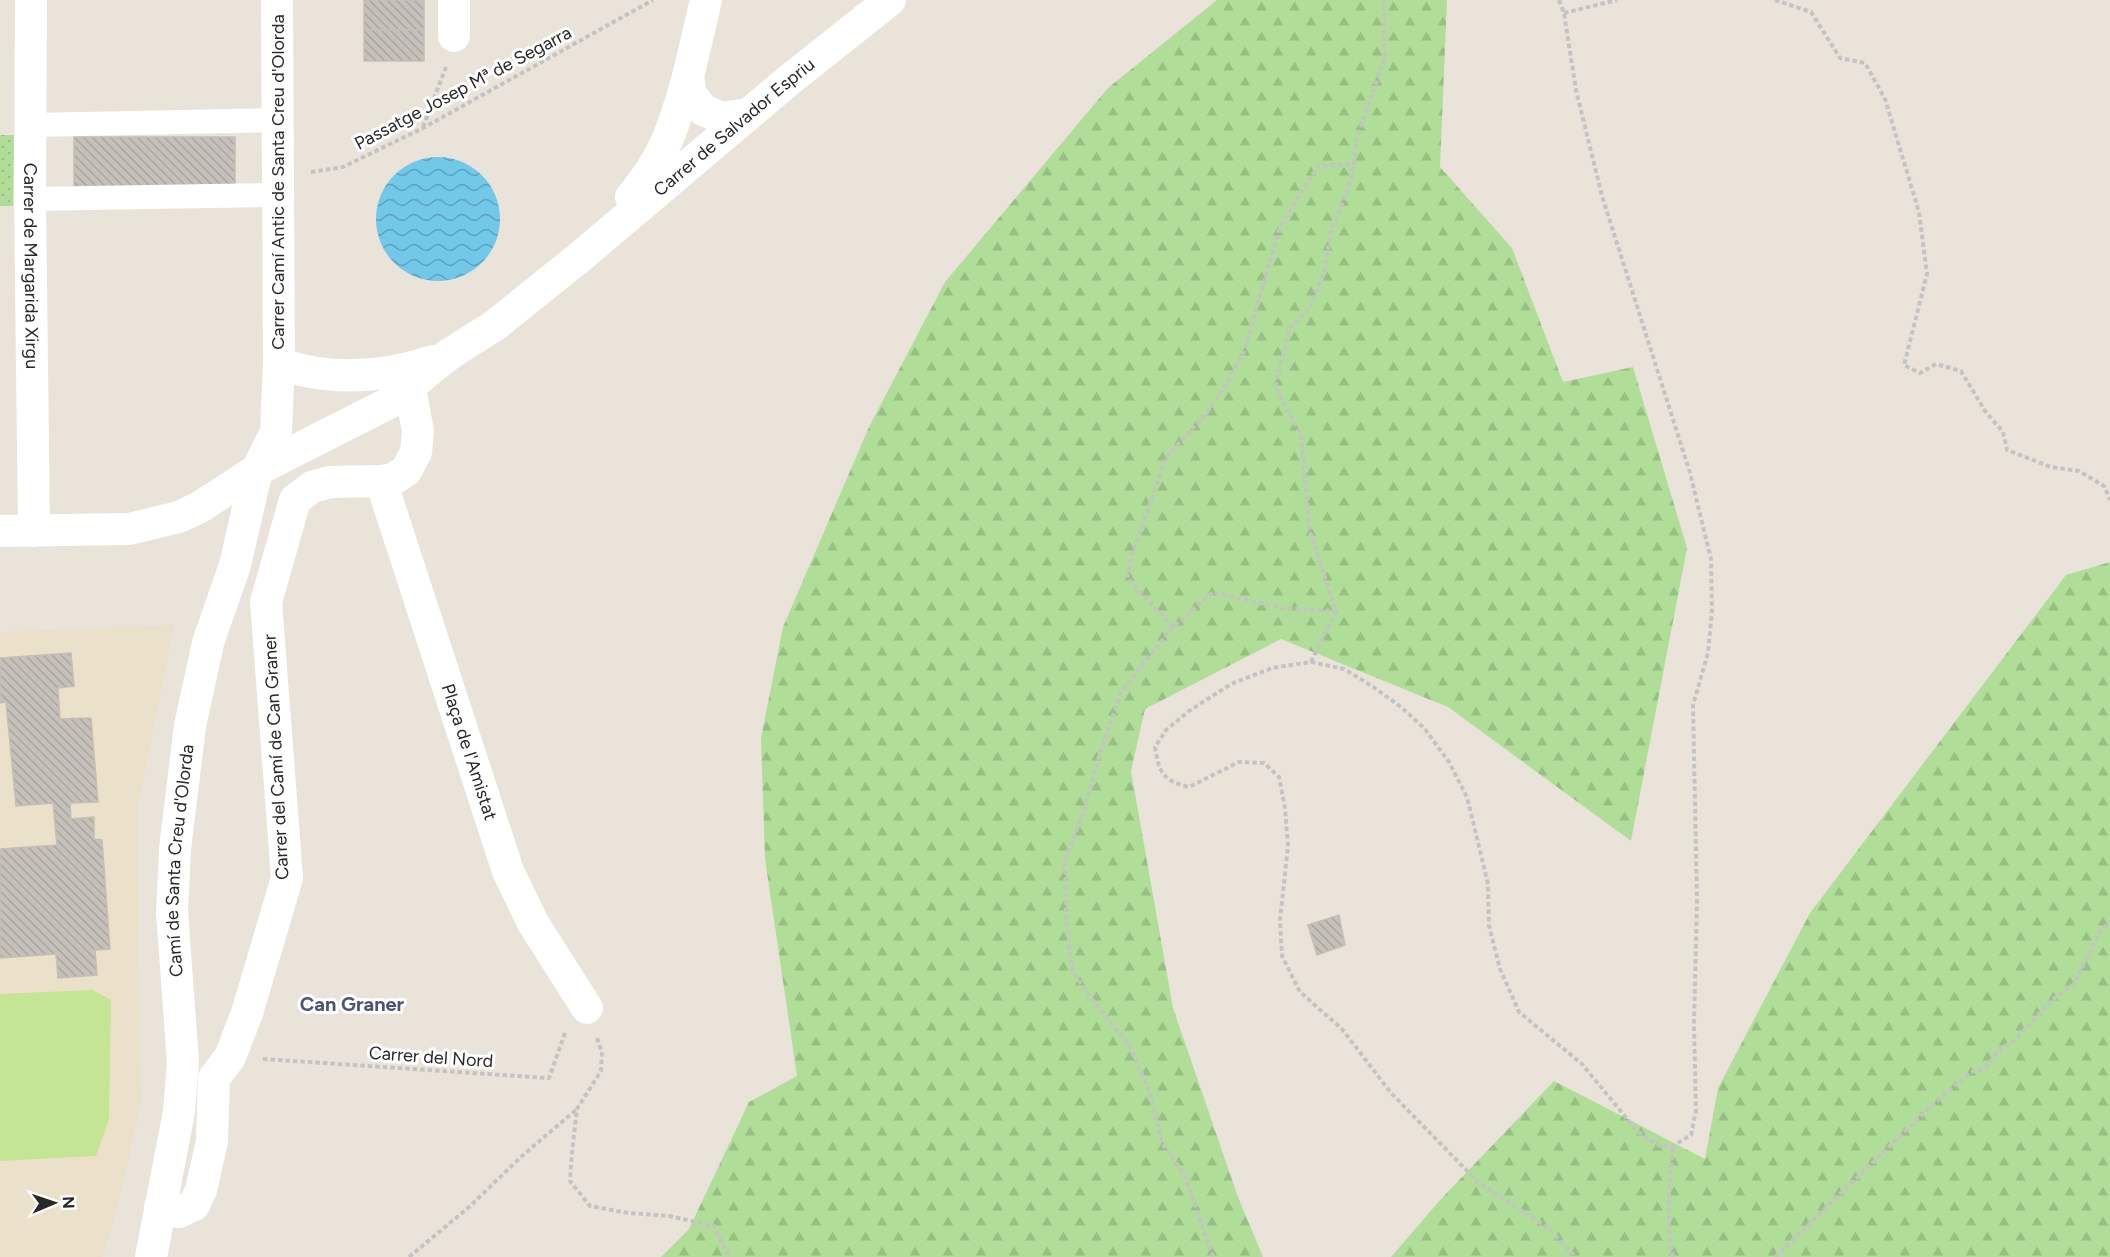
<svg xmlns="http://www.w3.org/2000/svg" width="2110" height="1257" font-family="Figtree,sans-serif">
<defs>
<pattern id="forest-firs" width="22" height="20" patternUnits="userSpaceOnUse" patternTransform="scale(1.5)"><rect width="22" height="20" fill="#b0de98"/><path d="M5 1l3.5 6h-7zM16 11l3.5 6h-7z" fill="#97be83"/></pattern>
<pattern id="park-dots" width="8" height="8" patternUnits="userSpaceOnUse" patternTransform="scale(1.5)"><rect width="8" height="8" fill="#b0de98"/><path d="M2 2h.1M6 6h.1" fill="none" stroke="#97be83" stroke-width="1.8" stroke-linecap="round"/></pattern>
<pattern id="water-waves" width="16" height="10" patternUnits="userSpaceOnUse" patternTransform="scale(1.5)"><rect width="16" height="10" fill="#71c8e8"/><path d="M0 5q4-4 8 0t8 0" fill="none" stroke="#5da2bc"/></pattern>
<pattern id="building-back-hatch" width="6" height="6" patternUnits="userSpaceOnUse" patternTransform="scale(1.5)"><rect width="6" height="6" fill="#c5c0ba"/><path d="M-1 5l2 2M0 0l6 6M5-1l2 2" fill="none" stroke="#a9a5a0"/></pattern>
</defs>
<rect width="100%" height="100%" fill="#eae3da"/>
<path fill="#ebe0ca" d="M 174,625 L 137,811 L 141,1104 L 117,1208 L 103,1257 L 0,1257 L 0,632 Z"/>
<g fill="url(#forest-firs)">
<path d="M 1217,0 L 1447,0 L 1440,167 L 1512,248 L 1563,382 L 1633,367 L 1687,548 L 1631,841 L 1448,707 L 1281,639 L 1145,709 L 1131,771 L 1173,1008 L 1238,1197 L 1263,1257 L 661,1257 L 689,1229 L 749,1102 L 797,1076 L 765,859 L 761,738 L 783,627 L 869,427 L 945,282 L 1108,88 Z"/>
<path d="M 2110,562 L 2110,1257 L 1391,1257 L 1441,1199 L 1554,1081 L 1705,1159 L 1718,1088 L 1810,913 L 2066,575 Z"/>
</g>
<path fill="url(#park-dots)" d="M 0,135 L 14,135 L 13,206 L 0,206 Z"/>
<path fill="#c3e594" d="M 93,990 L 111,1000 L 109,1119 L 96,1156 L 0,1161 L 0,994 Z"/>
<circle fill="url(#water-waves)" cx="438" cy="219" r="62"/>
<g fill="url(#building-back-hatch)" stroke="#c5bfb4" stroke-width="1.5">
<rect x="364" y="0" width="60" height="30"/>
<rect x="364" y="30" width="60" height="31"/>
<rect x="74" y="137" width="161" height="49"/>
<path d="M 71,653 L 74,686 L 58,688 L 60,719 L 91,718 L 98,802 L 70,803 L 71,819 L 94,817 L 94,839 L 102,840 L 110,949 L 95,950 L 97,975 L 58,978 L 56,954 L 0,958 L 0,849 L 57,845 L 53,803 L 16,806 L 6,702 L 0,703 L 0,658 Z"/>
<path d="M 1339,915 L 1345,945 L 1317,955 L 1308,925 Z"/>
</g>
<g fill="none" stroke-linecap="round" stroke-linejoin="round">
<g stroke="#c3c3c3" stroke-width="4" stroke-dasharray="4.5 3" stroke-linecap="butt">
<path d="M 1559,0 L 1564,13 L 1576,90 L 1602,196 L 1690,473 L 1711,559 L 1712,611 L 1708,653 L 1693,705 L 1697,900 L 1694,1025 L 1696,1110 L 1691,1135 L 1673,1146 L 1660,1146 L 1637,1131 L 1582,1064 L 1519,1012 L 1500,969 L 1489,926 L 1488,884 L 1467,797 L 1449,762 L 1424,728 L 1401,707 L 1372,686 L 1344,669 L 1311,662 L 1272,668 L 1231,684 L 1189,711 L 1166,730 L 1155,747 C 1159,773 1163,781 1189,787 L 1239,762 L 1264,763 L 1279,777 L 1285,808 L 1288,846 L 1280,920 L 1282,956 L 1300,992 L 1342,1029 L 1391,1093 L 1478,1182 L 1548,1228 L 1576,1257"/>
<path d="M 1775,0 L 1811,12 L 1840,58 L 1865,63 L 1885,99 L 1919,212 L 1927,274 L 1904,365 L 1920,373 L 1936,364 L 1961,371 L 1985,411 L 2003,432 L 2007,450 L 2051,467 L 2079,471 L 2104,486 L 2110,500"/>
<path d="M 1564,13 L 1617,0"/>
<path d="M 423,127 L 446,67"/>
<path d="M 311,172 L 343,167 L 423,128 L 653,0"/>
<path d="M 1173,627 L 1127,578 L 1132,554 L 1166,458 L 1208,411 L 1226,385 L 1244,351 L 1280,227 L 1318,166 L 1353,164"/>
<path d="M 1311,662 L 1336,611 L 1310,532 L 1301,436 L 1275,387 L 1290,327 L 1310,307 L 1324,273 L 1331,230 L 1347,192 L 1354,164 L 1356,141 L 1385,57 L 1383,0"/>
<path d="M 597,1038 L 602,1052 L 601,1071 L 577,1109 L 572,1152 L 570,1181 L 590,1206 L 628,1213 L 669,1216 L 714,1226 L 729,1257"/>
<path d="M 263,1059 L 549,1078 L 565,1033"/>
<path d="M 409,1257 L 468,1208 L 522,1156 L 577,1109"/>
<path d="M 1213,1257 L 1185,1176 L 1162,1143 L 1149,1091 L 1131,1048 L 1092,999 L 1072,971 L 1066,913 L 1065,860 L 1085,808 L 1099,756 L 1121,692 L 1173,627 L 1213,592 L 1281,608 L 1336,611"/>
<path d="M 1673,1257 C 1665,1221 1670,1183 1673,1146"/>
<path d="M 1775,1257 L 1929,1108 L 1970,1072 L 1984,1070 L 2001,1048 L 2015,1040 L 2052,1000 L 2074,984 L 2100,931 L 2110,922"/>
</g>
<g stroke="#fff" stroke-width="24">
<path d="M 31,125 L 278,120"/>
<path d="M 30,199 L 277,195"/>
</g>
<g stroke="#fff" stroke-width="32">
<path id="s1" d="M 31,0 L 30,199 L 34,531"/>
<path d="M 706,0 L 688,77 L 691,95 L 703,110 L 722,118 L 749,114"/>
<path d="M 454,36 L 454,0"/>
<path d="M 631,197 C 665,157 674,126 688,77"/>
<path d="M 279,363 C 288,366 296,369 306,371 C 350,380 391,375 433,361"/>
<path id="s2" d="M 381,481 L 508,871 L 533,923 L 587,1008"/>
<path id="s3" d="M 0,531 L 129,529 L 179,517 L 200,507 L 257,470 L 389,403 L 448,355 L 494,326 L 580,257 L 788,81 L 890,0"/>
<path d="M 160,1207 L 179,1212 L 194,1205 L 201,1190 L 212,1141 L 214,1078 L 230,1057 L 247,1013 L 287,878 L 266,602 L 295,500 L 312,487 L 330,482 L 381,481 L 393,479 L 406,471 L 416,452 L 418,432 L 410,388"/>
<path id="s4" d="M 151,1257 L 179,1112 L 183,1062 L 172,912 L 175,849 L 190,726 L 208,643 L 235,565 L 257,470 L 276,432 L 279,363 L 277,0"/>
</g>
</g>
<g text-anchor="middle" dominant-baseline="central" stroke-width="6" stroke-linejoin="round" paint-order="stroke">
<g font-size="18" fill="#282828" stroke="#fff">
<text transform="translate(463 88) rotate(-28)">Passatge Josep Mª de Segarra</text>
<text stroke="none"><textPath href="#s3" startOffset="862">Carrer de Salvador Espriu</textPath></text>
<text transform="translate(278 182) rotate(-90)">Carrer Camí Antic de Santa Creu d'Olorda</text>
<text stroke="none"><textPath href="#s1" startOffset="266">Carrer de Margarida Xirgu</textPath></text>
<text stroke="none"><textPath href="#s2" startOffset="285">Plaça de l'Amistat</textPath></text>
<text transform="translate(276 757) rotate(-93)">Carrer del Camí de Can Graner</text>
<text stroke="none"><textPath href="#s4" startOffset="400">Camí de Santa Creu d'Olorda</textPath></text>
<text transform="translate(431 1057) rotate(4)">Carrer del Nord</text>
</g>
<g font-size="20" font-weight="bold" fill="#4b5376" stroke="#fff">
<text x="352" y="1004">Can Graner</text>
</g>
</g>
<g transform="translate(54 1203) rotate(88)" stroke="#ffffff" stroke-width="4.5" paint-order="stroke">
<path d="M0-4.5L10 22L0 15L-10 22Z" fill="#282828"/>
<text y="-9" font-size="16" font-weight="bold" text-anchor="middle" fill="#282828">N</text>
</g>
</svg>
